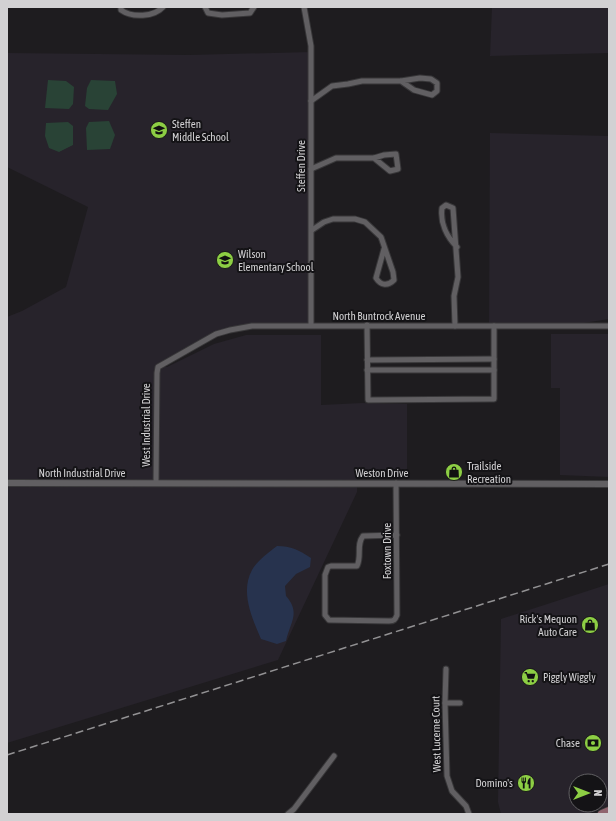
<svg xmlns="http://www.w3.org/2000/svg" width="616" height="821" font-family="'Asap Condensed',sans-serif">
<rect width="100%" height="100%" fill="#1e1c1f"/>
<g fill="#27232b" fill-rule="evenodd">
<path d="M 492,7 L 609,7 L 609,53 L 490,56 Z"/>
<path d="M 311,52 L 311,325 L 252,326 L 216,334 L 159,367 L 167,367 L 214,344 L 246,335 L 321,335 L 321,405 L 362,403 L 407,404 L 407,474 L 357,475 L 357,492 L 278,660 L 7,743 L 7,317 L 22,311 L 66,287 L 88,207 L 7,167 L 7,53 L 189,55 Z"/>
<path d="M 490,133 L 609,136 L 609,319 L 565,326 L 489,326 Z"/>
<path d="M 551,334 L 609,334 L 609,477 L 560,475 L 560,388 L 551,388 Z"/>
<path d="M 609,584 L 609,805 L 588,814 L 501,814 L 498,802 L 501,619 ZM 576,781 L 600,781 L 600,805 L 576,805 Z"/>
</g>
<g fill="#294336">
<path d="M 48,80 L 66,81 L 74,87 L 73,104 L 69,109 L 45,108 Z"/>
<path d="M 91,80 L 115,81 L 117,94 L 108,110 L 89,109 L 85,106 L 87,88 Z"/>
<path d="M 109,121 L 115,135 L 110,149 L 87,150 L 86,128 L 89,122 Z"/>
<path d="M 68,122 L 73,126 L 73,145 L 59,152 L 49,148 L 45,136 L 46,123 Z"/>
</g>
<path fill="#27334e" d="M 277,546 C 291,546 299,550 311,558 L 310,567 L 296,574 L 285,586 L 286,596 C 301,613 290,622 286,641 L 277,644 L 261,639 C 252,618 240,592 252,570 C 257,561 268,553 277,546 Z"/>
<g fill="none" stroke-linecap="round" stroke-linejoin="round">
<g stroke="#383739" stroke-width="7">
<g id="minor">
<path d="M 121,7 L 121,10 C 132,18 154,17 163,7"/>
<path d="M 205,7 L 208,13 L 222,15 L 250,13 L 254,7"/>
<path d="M 304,7 L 311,46 L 311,325"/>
<path d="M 311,101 L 332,86 L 348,84 L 362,81 L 401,81 L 420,78 L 431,79 L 437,83 L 437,91 L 432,95 L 414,90 L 401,81"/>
<path d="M 311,169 L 336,158 L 374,158 L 384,155 L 396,154 L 398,169 L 390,171 L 374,158"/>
<path d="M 312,230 L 324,222 L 333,219 L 355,219 L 365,222 L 381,237 L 393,272 L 394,280 C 388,286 381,286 376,278 L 384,249"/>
<path d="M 367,325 L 368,400 L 494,399 L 494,326"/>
<path d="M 455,326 L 454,296 L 458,277 L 453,208 L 446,205 L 442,208 C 440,223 447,237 457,247"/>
<path d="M 367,360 L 494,359"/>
<path d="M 367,370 L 494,370"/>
<path d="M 156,483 L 157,373 L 158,367 L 216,334 L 230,330 L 252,326 L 609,326"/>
<path d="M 396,483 L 397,615 C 395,620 394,621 389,621 L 329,620 L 325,615 L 325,575 L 328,567 L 331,566 L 357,566 C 362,556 356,545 363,536 L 397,535"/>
<path d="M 446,669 L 445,703 L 447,776 L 452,791 L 466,806 L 469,814"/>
<path d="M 445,703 L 460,703"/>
<path d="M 288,814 L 294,809 L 334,756"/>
</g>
</g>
<g stroke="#383739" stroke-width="8">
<path id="tertiary" d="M 7,483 L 609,484"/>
</g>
<g stroke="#383739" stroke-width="10">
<path id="primary" d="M 602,814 L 609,811"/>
</g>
<use href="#minor" stroke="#615f62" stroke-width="5"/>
<use href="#tertiary" stroke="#615f62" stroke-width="6"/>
<use href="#primary" stroke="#90656f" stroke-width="8"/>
<path stroke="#929193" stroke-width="1.5" stroke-dasharray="8 4" stroke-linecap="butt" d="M 7,755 L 609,564"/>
</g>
<defs>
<g id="school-disc" transform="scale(0.9)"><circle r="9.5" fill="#8dce44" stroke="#141316"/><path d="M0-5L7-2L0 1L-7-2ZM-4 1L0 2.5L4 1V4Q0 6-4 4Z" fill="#111"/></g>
<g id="shop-disc" transform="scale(0.9)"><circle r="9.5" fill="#8dce44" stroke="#141316"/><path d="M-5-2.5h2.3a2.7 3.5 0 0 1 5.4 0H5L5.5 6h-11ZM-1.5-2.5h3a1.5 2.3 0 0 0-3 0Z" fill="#111"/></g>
<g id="supermarket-disc" transform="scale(0.9)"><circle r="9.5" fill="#8dce44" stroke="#141316"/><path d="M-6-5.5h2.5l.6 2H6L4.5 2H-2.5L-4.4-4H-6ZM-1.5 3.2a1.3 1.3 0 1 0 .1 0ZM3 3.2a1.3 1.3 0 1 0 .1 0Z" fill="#111"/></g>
<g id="bank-disc" transform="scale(0.9)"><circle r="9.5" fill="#8dce44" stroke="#141316"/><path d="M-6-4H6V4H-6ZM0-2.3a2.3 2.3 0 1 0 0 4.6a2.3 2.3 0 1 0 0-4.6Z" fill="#111"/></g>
<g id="restaurant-disc" transform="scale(0.9)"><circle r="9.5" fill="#8dce44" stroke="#141316"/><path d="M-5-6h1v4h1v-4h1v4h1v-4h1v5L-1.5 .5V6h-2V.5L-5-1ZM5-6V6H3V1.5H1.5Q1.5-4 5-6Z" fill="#111"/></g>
</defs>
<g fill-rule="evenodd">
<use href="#school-disc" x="159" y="130"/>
<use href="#school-disc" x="225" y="260"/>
<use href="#shop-disc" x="454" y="472"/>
<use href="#shop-disc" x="590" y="625"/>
<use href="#supermarket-disc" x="530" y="677"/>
<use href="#bank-disc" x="593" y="743"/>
<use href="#restaurant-disc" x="526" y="783"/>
</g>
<g text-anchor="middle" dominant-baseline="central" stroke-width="4" stroke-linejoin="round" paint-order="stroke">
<g font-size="11" fill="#d2d1d3" stroke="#141316" text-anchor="start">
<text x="172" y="124">Steffen<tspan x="172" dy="13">Middle School</tspan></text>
<text x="238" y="254">Wilson<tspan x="238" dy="13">Elementary School</tspan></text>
<text x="467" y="466">Trailside<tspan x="467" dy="13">Recreation</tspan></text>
<text x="577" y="619" text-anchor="end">Rick's Mequon<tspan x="577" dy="13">Auto Care</tspan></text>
<text x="543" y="677">Piggly Wiggly</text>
<text x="580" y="743" text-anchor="end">Chase</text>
<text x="513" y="783" text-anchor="end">Domino's</text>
</g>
<g font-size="11" fill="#d2d1d3" stroke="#141316">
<text transform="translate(301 166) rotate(-90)">Steffen Drive</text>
<text x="379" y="316">North Buntrock Avenue</text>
<text transform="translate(146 425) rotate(-90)">West Industrial Drive</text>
<text x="82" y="473">North Industrial Drive</text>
<text x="382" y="473">Weston Drive</text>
<text transform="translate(387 551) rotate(-90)">Foxtown Drive</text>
<text transform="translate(436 734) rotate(-91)">West Lucerne Court</text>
</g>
</g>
<rect width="616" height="821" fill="none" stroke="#d2d1d3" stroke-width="16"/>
<g transform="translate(588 793) rotate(90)"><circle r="19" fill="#141316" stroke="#605f62"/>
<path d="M0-3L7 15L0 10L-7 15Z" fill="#8dce44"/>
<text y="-6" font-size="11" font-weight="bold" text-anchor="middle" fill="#d2d1d3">N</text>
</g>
</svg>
